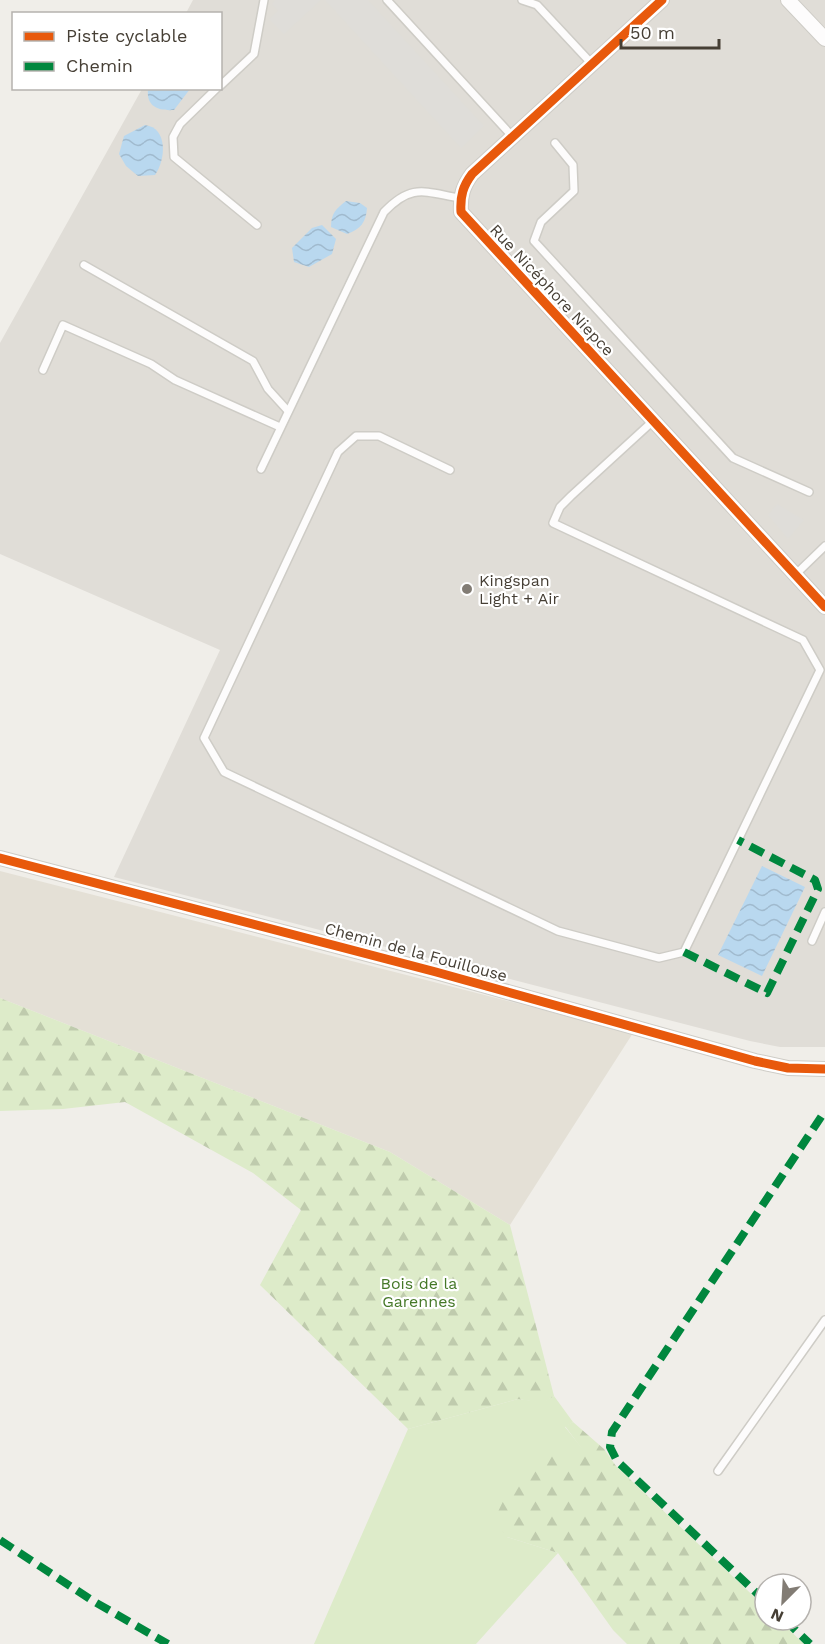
<svg xmlns="http://www.w3.org/2000/svg" width="825" height="1644" font-family="'Work Sans',sans-serif">
<defs>
<pattern id="forest-firs" width="22" height="20" patternUnits="userSpaceOnUse" patternTransform="scale(1.5)"><rect width="22" height="20" fill="#ddebc9"/><path d="M5 1l3.5 6h-7zM16 11l3.5 6h-7z" fill="#bfcbad"/></pattern>
<pattern id="water-waves" width="16" height="10" patternUnits="userSpaceOnUse" patternTransform="scale(1.5)"><rect width="16" height="10" fill="#b9d8ef"/><path d="M0 5q4-4 8 0t8 0" fill="none" stroke="#a0bace"/></pattern>
</defs>
<rect width="100%" height="100%" fill="#f0eee9"/>
<path fill="#e4e0d6" d="M 0,871 L 633,1033 L 510,1225 L 390,1152 L 0,998 Z"/>
<path fill="#e0ddd7" d="M 193,0 L 825,0 L 825,1047 L 780,1047 L 750,1041 L 114,877 L 220,650 L 0,554 L 0,343 L 142,89 L 220,88 L 220,14 L 186,13 Z"/>
<path fill="#ddebc9" d="M 554,1396 L 573,1422 L 565,1427 L 586,1453 L 507,1537 L 558,1553 L 476,1644 L 314,1644 L 408,1429 L 518,1399 L 543,1402 Z"/>
<g fill="url(#forest-firs)">
<path d="M 0,998 L 390,1152 L 510,1225 L 554,1396 L 543,1403 L 518,1399 L 408,1429 L 260,1285 L 301,1210 L 253,1173 L 125,1102 L 63,1109 L 0,1111 Z"/>
<path d="M 573,1422 L 604,1449 L 616,1466 L 765,1607 L 765,1620 L 779,1620 L 804,1644 L 627,1644 L 613,1630 L 558,1553 L 507,1537 L 494,1520 L 510,1487 L 541,1455 L 585,1453 L 565,1426 Z"/>
</g>
<g fill="#dfddd9">
<path d="M 275,0 L 321,0 L 284,34 L 269,19 L 278,11 L 272,4 Z"/>
<path d="M 325,0 L 368,0 L 484,126 L 461,148 Z"/>
<path d="M 777,504 L 804,520 L 788,539 L 768,515 Z"/>
</g>
<g fill="url(#water-waves)">
<path d="M 148,89 L 148,88 L 190,89 L 174,110 C 159,111 146,107 148,89 Z"/>
<path d="M 145,125 C 168,128 166,159 155,175 L 138,176 L 126,166 L 119,154 L 124,136 Z"/>
<path d="M 346,201 L 360,203 L 367,208 C 366,222 361,229 347,234 L 331,227 C 331,213 336,209 346,201 Z"/>
<path d="M 322,225 L 336,239 L 332,254 L 309,267 L 294,262 L 292,248 L 312,228 Z"/>
<path d="M 762,866 L 805,887 L 762,976 L 718,955 Z"/>
</g>
<g fill="none" stroke-linecap="round" stroke-linejoin="round">
<g stroke="#ceccc6" stroke-width="10">
<g id="lane">
<path d="M 387,0 L 513,137"/>
<path d="M 522,0 L 537,5 L 592,64"/>
<path d="M 220,86 L 254,54 L 264,0"/>
<path d="M 217,88 L 180,124 L 173,137 L 174,157 L 257,225"/>
<path d="M 555,143 L 573,165 L 574,191 L 541,222 L 534,241 L 733,458 L 809,492"/>
<path d="M 84,265 L 253,361 L 268,389 L 288,411"/>
<path d="M 43,370 L 63,325 L 151,364 L 175,380 L 280,427"/>
<path d="M 261,469 L 384,212 C 412,183 424,192 460,198"/>
<path d="M 450,470 L 379,436 L 356,436 L 338,452 L 204,738 L 224,772 L 558,931 L 659,958 L 684,952 L 820,670 L 803,640 L 553,523 L 560,507 L 571,496 L 653,421"/>
<path d="M 795,575 L 825,546"/>
<path d="M 812,941 L 825,912"/>
<path d="M 718,1471 L 825,1320"/>
</g>
</g>
<g stroke="#ceccc6" stroke-width="16">
<g id="street">
<path d="M 662,0 L 472,174 C 463,186 460,196 461,212 L 825,607"/>
<path d="M 788,0 L 825,39"/>
<path d="M 0,858 L 436,972 L 755,1061 L 788,1068 L 825,1069"/>
</g>
</g>
<use href="#lane" stroke="#fdfcfc" stroke-width="7"/>
<use href="#street" stroke="#fdfcfc" stroke-width="14"/>
<g stroke="#00873e" stroke-width="8" stroke-dasharray="15 8" stroke-linecap="butt">
<path d="M 684,952 L 767,993 L 818,889 L 815,880 L 738,840"/>
<path d="M 0,1540 L 93,1601 L 168,1644"/>
<path d="M 765,1601 L 617,1461 L 610,1447 L 612,1432 L 825,1111"/>
<path d="M 785,1620 L 810,1644"/>
</g>
<g stroke="#fff" stroke-width="13">
<g id="cycleway">
<path d="M 662,0 L 472,174 C 463,186 460,196 461,212 L 825,607"/>
<path d="M 0,858 L 436,972 L 755,1061 L 788,1068 L 825,1069"/>
</g>
</g>
<use href="#cycleway" stroke="#e8590c" stroke-width="9"/>
</g>
<circle fill="#827c74" stroke="#fff" stroke-width="2" cx="467" cy="589" r="6"/>
<g text-anchor="middle" dominant-baseline="central" stroke-width="4.5" stroke-linejoin="round" paint-order="stroke">
<g font-size="16" fill="#463f35" stroke="#fff">
<text transform="translate(552 290) rotate(47)">Rue Nicéphore Niepce</text>
<text transform="translate(416 952) rotate(15)">Chemin de la Fouillouse</text>
</g>
<g font-size="16" fill="#463f35" stroke="#fff" text-anchor="start">
<text x="479" y="580">Kingspan<tspan x="479" dy="18">Light + Air</tspan></text>
</g>
<g font-size="16" fill="#457828" stroke="#fff">
<text x="419" y="1283">Bois de la<tspan x="419" dy="18">Garennes</tspan></text>
</g>
</g>
<rect x="12" y="12" width="210" height="78" fill="#ffffff" stroke="#b5b2ae" stroke-width="1.5"/>
<rect x="24" y="32" width="30" height="9" fill="#e8590c" stroke="#b5b2ae" stroke-width="1.5"/>
<text x="66" y="42" font-size="18" fill="#463f35">Piste cyclable</text>
<rect x="24" y="62" width="30" height="9" fill="#00873e" stroke="#b5b2ae" stroke-width="1.5"/>
<text x="66" y="72" font-size="18" fill="#463f35">Chemin</text>
<g transform="translate(783 1602) rotate(204)"><circle r="28" fill="#ffffff" stroke="#b5b2ae" stroke-width="1.5"/>
<path d="M0-4.5L10 22L0 15L-10 22Z" fill="#827c74"/>
<text y="-9" font-size="16" font-weight="bold" text-anchor="middle" fill="#463f35">N</text>
</g>
<path d="M621 39v9h98v-9" fill="none" stroke="#463f35" stroke-width="3"/>
<text x="630" y="39" font-size="18" fill="#463f35" stroke="#ffffff" stroke-width="4.5" paint-order="stroke">50 m</text>
</svg>
